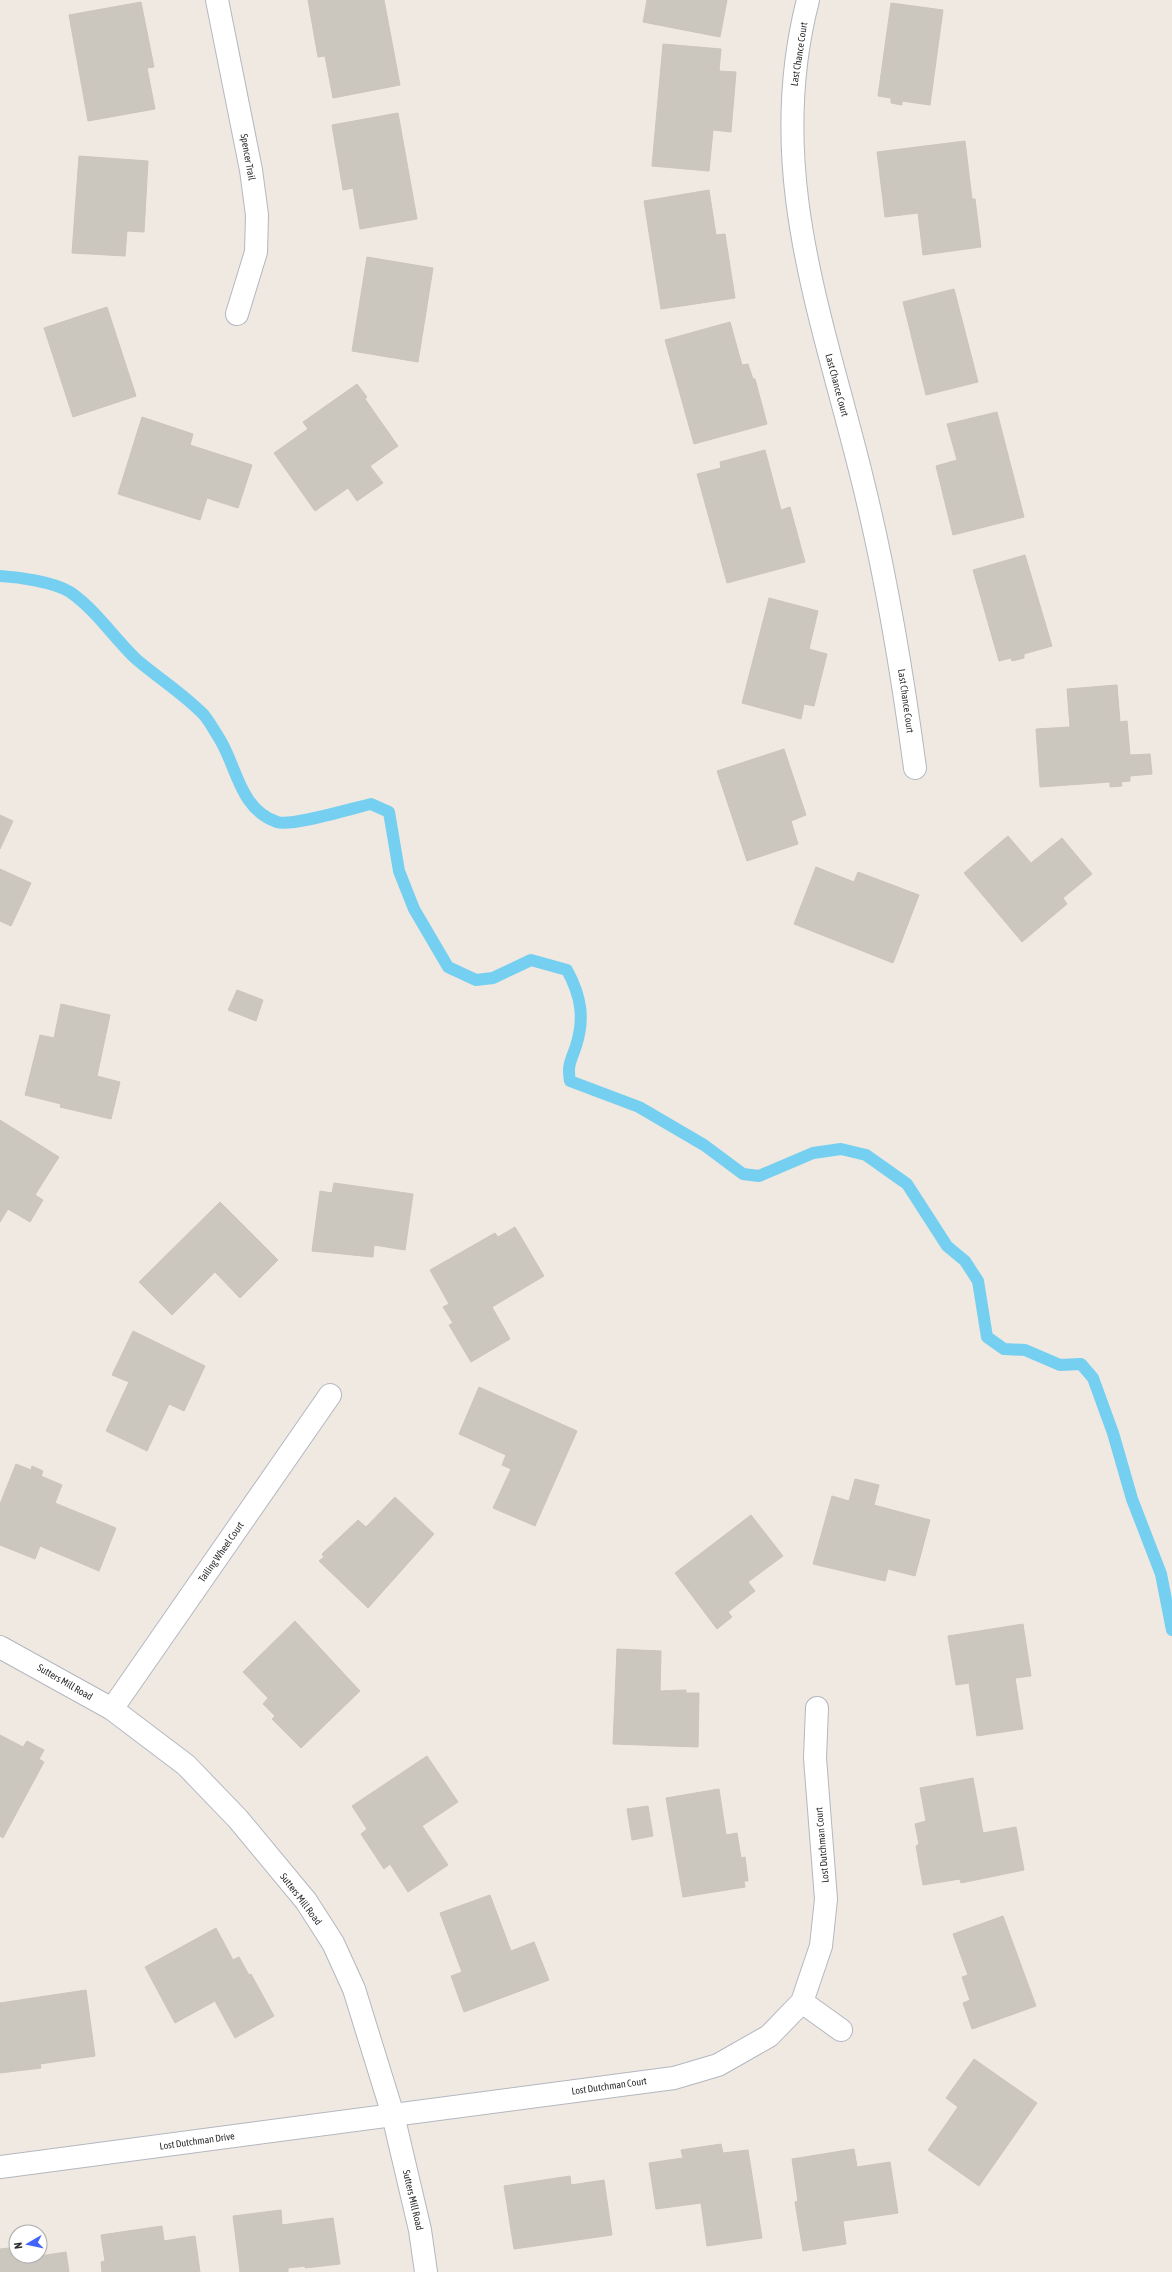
<svg xmlns="http://www.w3.org/2000/svg" width="1172" height="2272" font-family="'Asap Condensed',sans-serif">
<rect width="100%" height="100%" fill="#efe9e1"/>
<g fill="none" stroke-linecap="round" stroke-linejoin="round">
<path stroke="#75cff0" stroke-width="12" d="M 0,576 C 19,577 54,582 70,592 C 96,610 114,638 136,659 C 158,678 184,694 204,715 C 209,721 214,730 219,738 C 237,766 239,809 277,822 C 291,827 353,808 371,804 L 389,812 L 399,871 L 414,909 L 448,967 L 476,980 L 493,978 L 531,960 L 567,970 C 581,996 585,1018 576,1046 C 571,1061 567,1065 570,1081 L 639,1107 L 704,1145 L 743,1174 L 759,1176 L 813,1153 L 841,1149 L 866,1155 L 907,1184 L 947,1246 L 965,1261 L 978,1281 L 987,1337 L 1004,1349 L 1025,1350 L 1060,1365 L 1081,1364 L 1093,1378 L 1113,1433 L 1132,1499 L 1161,1574 L 1172,1630"/>
</g>
<g fill="#cbc7bf" stroke="#cbc5ba">
<path d="M 308,0 L 384,0 L 400,85 L 333,98 L 325,56 L 318,57 Z"/>
<path d="M 647,0 L 727,0 L 720,37 L 643,22 Z"/>
<path d="M 141,2 L 154,67 L 147,68 L 155,109 L 88,121 L 69,15 Z"/>
<path d="M 891,3 L 943,10 L 930,105 L 902,101 L 902,105 L 891,103 L 891,98 L 878,96 Z"/>
<path d="M 663,44 L 721,49 L 719,71 L 736,72 L 731,132 L 713,130 L 709,171 L 652,166 Z"/>
<path d="M 398,113 L 417,219 L 360,229 L 353,188 L 343,190 L 332,125 Z"/>
<path d="M 965,141 L 972,199 L 975,199 L 981,247 L 923,255 L 918,213 L 885,217 L 877,152 Z"/>
<path d="M 79,156 L 148,161 L 144,232 L 127,231 L 125,256 L 72,253 Z"/>
<path d="M 709,190 L 716,235 L 725,234 L 735,298 L 661,309 L 644,201 Z"/>
<path d="M 367,257 L 433,268 L 418,362 L 352,351 Z"/>
<path d="M 954,289 L 978,382 L 926,395 L 903,302 Z"/>
<path d="M 107,307 L 136,396 L 73,417 L 44,328 Z"/>
<path d="M 730,322 L 742,365 L 748,364 L 753,379 L 755,379 L 767,424 L 694,444 L 665,340 Z"/>
<path d="M 357,384 L 367,397 L 365,399 L 398,446 L 370,466 L 383,483 L 357,501 L 348,488 L 315,511 L 274,453 L 308,429 L 303,422 Z"/>
<path d="M 997,412 L 1024,517 L 953,535 L 936,466 L 957,460 L 947,424 Z"/>
<path d="M 142,417 L 193,434 L 190,445 L 252,465 L 238,508 L 207,498 L 200,520 L 118,494 Z"/>
<path d="M 765,450 L 781,510 L 790,507 L 805,562 L 727,583 L 697,474 L 721,468 L 720,462 Z"/>
<path d="M 1025,555 L 1052,646 L 1024,654 L 1024,658 L 1012,661 L 1011,658 L 999,661 L 973,570 Z"/>
<path d="M 769,598 L 818,611 L 809,649 L 827,654 L 814,706 L 804,704 L 801,719 L 742,703 Z"/>
<path d="M 1117,685 L 1120,722 L 1127,721 L 1130,755 L 1150,754 L 1152,774 L 1130,776 L 1130,781 L 1121,782 L 1122,786 L 1110,787 L 1110,782 L 1040,787 L 1036,729 L 1070,727 L 1067,689 Z"/>
<path d="M 784,749 L 806,815 L 791,821 L 798,844 L 747,861 L 717,771 Z"/>
<path d="M 0,815 L 13,821 L 0,849 Z"/>
<path d="M 1008,836 L 1031,863 L 1062,838 L 1092,874 L 1063,898 L 1067,904 L 1022,942 L 964,873 Z"/>
<path d="M 816,867 L 854,882 L 858,872 L 919,895 L 893,963 L 794,924 Z"/>
<path d="M 0,869 L 31,883 L 11,926 L 0,921 Z"/>
<path d="M 237,990 L 263,1000 L 256,1021 L 228,1010 Z"/>
<path d="M 61,1004 L 110,1015 L 97,1076 L 120,1082 L 111,1119 L 60,1107 L 61,1104 L 25,1095 L 40,1035 L 54,1038 Z"/>
<path d="M 0,1120 L 59,1157 L 35,1195 L 43,1200 L 30,1222 L 8,1209 L 0,1222 Z"/>
<path d="M 334,1183 L 413,1194 L 405,1250 L 374,1245 L 373,1257 L 312,1251 L 320,1191 L 332,1193 Z"/>
<path d="M 220,1202 L 278,1260 L 240,1298 L 215,1272 L 172,1315 L 139,1282 Z"/>
<path d="M 515,1227 L 544,1276 L 492,1307 L 510,1339 L 471,1362 L 449,1325 L 453,1323 L 443,1307 L 449,1304 L 430,1270 L 495,1233 L 498,1237 Z"/>
<path d="M 133,1331 L 205,1366 L 184,1411 L 169,1404 L 147,1451 L 106,1431 L 129,1382 L 112,1375 Z"/>
<path d="M 479,1387 L 577,1431 L 535,1526 L 493,1508 L 511,1469 L 502,1465 L 506,1455 L 459,1434 Z"/>
<path d="M 16,1464 L 31,1470 L 32,1466 L 43,1471 L 41,1476 L 62,1485 L 55,1503 L 116,1528 L 99,1571 L 40,1546 L 35,1559 L 0,1545 L 0,1504 Z"/>
<path d="M 855,1479 L 879,1485 L 874,1505 L 930,1520 L 915,1576 L 888,1569 L 885,1581 L 813,1564 L 832,1496 L 849,1501 Z"/>
<path d="M 395,1497 L 434,1534 L 368,1608 L 319,1561 L 324,1557 L 322,1554 L 358,1520 L 366,1527 Z"/>
<path d="M 751,1515 L 783,1556 L 748,1582 L 755,1591 L 728,1612 L 732,1617 L 717,1629 L 675,1573 Z"/>
<path d="M 295,1621 L 360,1691 L 301,1748 L 272,1719 L 275,1716 L 263,1704 L 268,1698 L 243,1672 Z"/>
<path d="M 1023,1624 L 1031,1676 L 1015,1678 L 1023,1729 L 977,1736 L 969,1683 L 956,1685 L 948,1636 Z"/>
<path d="M 617,1649 L 661,1651 L 660,1691 L 686,1690 L 686,1693 L 699,1693 L 698,1747 L 613,1744 Z"/>
<path d="M 0,1735 L 23,1747 L 27,1741 L 44,1750 L 39,1759 L 44,1762 L 3,1838 L 0,1836 Z"/>
<path d="M 427,1756 L 458,1802 L 422,1826 L 448,1865 L 408,1892 L 390,1864 L 384,1869 L 361,1834 L 367,1829 L 352,1806 Z"/>
<path d="M 973,1778 L 983,1833 L 1016,1827 L 1024,1870 L 961,1883 L 960,1879 L 923,1885 L 916,1846 L 919,1844 L 915,1824 L 926,1821 L 920,1788 Z"/>
<path d="M 719,1789 L 726,1835 L 737,1833 L 741,1858 L 745,1857 L 748,1881 L 744,1881 L 745,1887 L 683,1897 L 666,1798 Z"/>
<path d="M 648,1806 L 653,1836 L 632,1840 L 627,1809 Z"/>
<path d="M 490,1895 L 511,1951 L 534,1942 L 549,1980 L 464,2012 L 451,1976 L 462,1972 L 440,1913 Z"/>
<path d="M 1003,1916 L 1036,2006 L 972,2029 L 963,2003 L 970,2000 L 962,1977 L 968,1975 L 953,1934 Z"/>
<path d="M 216,1928 L 233,1960 L 239,1957 L 249,1975 L 251,1974 L 274,2016 L 235,2038 L 215,2001 L 175,2023 L 145,1967 Z"/>
<path d="M 86,1990 L 95,2056 L 40,2064 L 41,2068 L 0,2073 L 0,2003 Z"/>
<path d="M 974,2059 L 1037,2103 L 979,2186 L 928,2150 L 958,2107 L 946,2098 Z"/>
<path d="M 721,2144 L 723,2153 L 748,2150 L 762,2238 L 707,2246 L 701,2203 L 656,2209 L 649,2163 L 683,2158 L 681,2150 Z"/>
<path d="M 854,2149 L 857,2167 L 890,2162 L 898,2213 L 843,2221 L 846,2244 L 803,2251 L 795,2202 L 798,2201 L 792,2159 Z"/>
<path d="M 570,2176 L 571,2185 L 604,2180 L 612,2235 L 514,2249 L 504,2186 Z"/>
<path d="M 281,2210 L 282,2225 L 333,2218 L 340,2264 L 305,2268 L 305,2266 L 288,2268 L 288,2272 L 240,2272 L 233,2216 Z"/>
<path d="M 162,2226 L 164,2241 L 195,2236 L 200,2272 L 102,2272 L 101,2262 L 105,2261 L 101,2235 Z"/>
<path d="M 9,2248 L 10,2252 L 16,2251 L 16,2256 L 40,2256 L 66,2252 L 69,2272 L 0,2272 L 0,2249 Z"/>
</g>
<g fill="none" stroke-linecap="round" stroke-linejoin="round">
<g stroke="#b4b7c1" stroke-width="24">
<g id="minor">
<path d="M 217,0 L 251,170 L 257,215 L 256,252 L 237,314"/>
<path d="M 808,0 C 764,170 822,315 862,478 C 886,574 902,671 915,768"/>
<path d="M 112,1709 L 330,1395"/>
<path d="M 802,2002 L 841,2030"/>
<path d="M 0,2167 L 674,2078 L 718,2065 L 769,2036 L 802,2002 L 821,1946 L 826,1899 L 815,1758 L 817,1708"/>
</g>
</g>
<g stroke="#b4b7c1" stroke-width="24">
<path id="tertiary" d="M 0,1647 L 112,1709 L 186,1765 L 238,1819 L 306,1901 L 333,1943 L 354,1989 L 393,2115 L 420,2230 L 426,2272"/>
</g>
<use href="#minor" stroke="#fff" stroke-width="22"/>
<use href="#tertiary" stroke="#fff" stroke-width="22"/>
</g>
<g text-anchor="middle" dominant-baseline="central" stroke-width="4" stroke-linejoin="round" paint-order="stroke">
<g font-size="10" fill="#2e2e2e" stroke="#fff">
<text transform="translate(799 54) rotate(-81)">Last Chance Court</text>
<text transform="translate(248 157) rotate(80)">Spencer Trail</text>
<text transform="translate(837 385) rotate(75)">Last Chance Court</text>
<text transform="translate(906 701) rotate(82)">Last Chance Court</text>
<text transform="translate(221 1552) rotate(-55)">Tailing Wheel Court</text>
<text transform="translate(65 1682) rotate(30)">Sutters Mill Road</text>
<text transform="translate(822 1845) rotate(-95)">Lost Dutchman Court</text>
<text transform="translate(301 1899) rotate(53)">Sutters Mill Road</text>
<text transform="translate(609 2086) rotate(-8)">Lost Dutchman Court</text>
<text transform="translate(197 2141) rotate(-8)">Lost Dutchman Drive</text>
<text transform="translate(413 2200) rotate(77)">Sutters Mill Road</text>
</g>
</g>
<g transform="translate(28 2244) rotate(261)"><circle r="19" fill="#ffffff" stroke="#ababab"/>
<path d="M0-3L7 15L0 10L-7 15Z" fill="#4264fb"/>
<text y="-6" font-size="11" font-weight="bold" text-anchor="middle" fill="#2e2e2e">N</text>
</g>
</svg>
